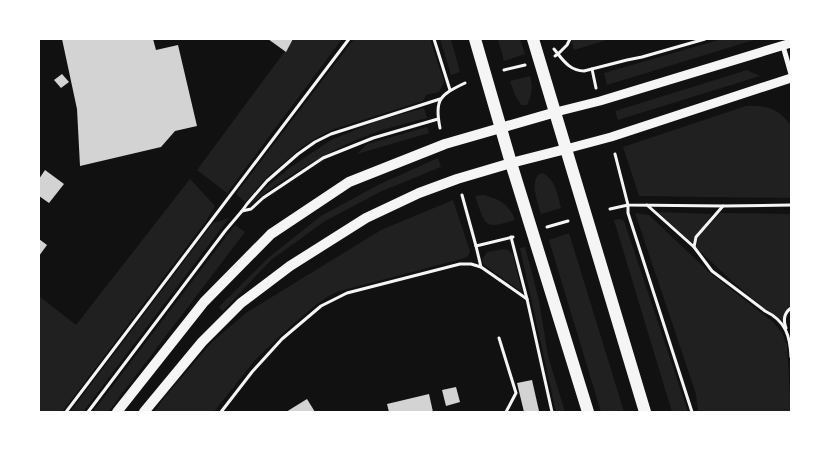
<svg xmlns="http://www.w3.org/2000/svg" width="830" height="451" font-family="'Titillium Web',sans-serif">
<rect width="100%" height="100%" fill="#111"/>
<g fill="#202020">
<path d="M 294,39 L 342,39 L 227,193 L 197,170 Z"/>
<path d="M 354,39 L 430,39 L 444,82 L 439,92 L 426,95 L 423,101 L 334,129 L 316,138 L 302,147 L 267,177 L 245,202 L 236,194 Z"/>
<path d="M 440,39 L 451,39 L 460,72 L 451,75 Z"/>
<path d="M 498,39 L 520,39 L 525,54 L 504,61 Z"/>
<path d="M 571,39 L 610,39 L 574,50 Z"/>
<path d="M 722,39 L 757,39 L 607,85 L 604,73 Z"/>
<path d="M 747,70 L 760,76 L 618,120 L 615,111 Z"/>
<path d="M 530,76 C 533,85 532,96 527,105 L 521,105 L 515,95 L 510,81 Z"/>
<path d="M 746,106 C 766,105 779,108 791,126 L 791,198 L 639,196 L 623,147 Z"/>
<path d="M 424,108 L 427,118 C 411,122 395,126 379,131 C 331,148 287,175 247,207 L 266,187 L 288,169 L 331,140 L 377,121 Z"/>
<path d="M 427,127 L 429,133 L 357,154 L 367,144 Z"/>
<path d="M 438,158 L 441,167 L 382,191 L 325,221 L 271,260 L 223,311 L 219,307 L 268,258 L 321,216 L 378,185 Z"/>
<path d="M 542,173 C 555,178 558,196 561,208 L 541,214 C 538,204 528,177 542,173 Z"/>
<path d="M 190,179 L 215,206 L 206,221 L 62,412 L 39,412 L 39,296 L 76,325 Z"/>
<path d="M 483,195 C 498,198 510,205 515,220 C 483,230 486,226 475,196 Z"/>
<path d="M 453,200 L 470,251 L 468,256 L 465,258 L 355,287 L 339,291 L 327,297 L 313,307 L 281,335 L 254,361 L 214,412 L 154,412 L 164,398 L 212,342 L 246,313 L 381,230 Z"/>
<path d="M 658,212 L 712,214 L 692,243 Z"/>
<path d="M 635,213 L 649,215 L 710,273 L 773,322 L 782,333 L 787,345 L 791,412 L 698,412 L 696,394 Z"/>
<path d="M 720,213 L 791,214 L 791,306 L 787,309 L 782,321 C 751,299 724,275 696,247 L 698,237 Z"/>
<path d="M 229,218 L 83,412 L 70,412 L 213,223 Z"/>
<path d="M 620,219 L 624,221 L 688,412 L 672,412 L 614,220 Z"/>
<path d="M 235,225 L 245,232 L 108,412 L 93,412 Z"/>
<path d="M 569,233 L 624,412 L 601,412 L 549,240 Z"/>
<path d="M 525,247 L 539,300 L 548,356 L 565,412 L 556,412 L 520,248 Z"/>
<path d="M 504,249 L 508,250 L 513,255 L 522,292 L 484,265 L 482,260 L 487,252 Z"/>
</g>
<g fill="#d3d3d3">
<path d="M 62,39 L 153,39 L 156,50 L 178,45 L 197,126 L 175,131 L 161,147 L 80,166 L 77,109 Z"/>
<path d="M 268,39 L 293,39 L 286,52 Z"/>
<path d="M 62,74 L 69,82 L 61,88 L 54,80 Z"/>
<path d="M 45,170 L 64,184 L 49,203 L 39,196 L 39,179 Z"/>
<path d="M 39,239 L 47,245 L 39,256 Z"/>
<path d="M 532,380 L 539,411 L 524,412 L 517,383 Z"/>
<path d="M 456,387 L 460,402 L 446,406 L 442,390 Z"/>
<path d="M 429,394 L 433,412 L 389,412 L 387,404 Z"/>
<path d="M 307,399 L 315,412 L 286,412 Z"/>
</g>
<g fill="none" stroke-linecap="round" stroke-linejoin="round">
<g stroke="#f5f5f5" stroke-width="3">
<path d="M 434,39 L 450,90"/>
<path d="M 554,49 L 558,54 L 567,45 L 570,39"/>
<path d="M 555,56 L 558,54 C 565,63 572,71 584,71 L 627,60 L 642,57 L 705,39"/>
<path d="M 592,69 L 596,88"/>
<path d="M 504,70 L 525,65"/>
<path d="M 440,128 C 434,99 440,95 465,83"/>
<path d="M 615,154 L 628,205 L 723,206 L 791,205"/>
<path d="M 462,195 L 476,246 L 513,237"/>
<path d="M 647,205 L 694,247 L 712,271 L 765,311 C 786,321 790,336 791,357"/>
<path d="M 610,209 L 628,205 L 628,213 L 692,412"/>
<path d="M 242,211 L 251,209 L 263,198 L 323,158 L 373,138 L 438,119"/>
<path d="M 547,227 L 568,221"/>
<path d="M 511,237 L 527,299 L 552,412"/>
<path d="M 476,246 L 481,267"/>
<path d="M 694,247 L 696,237 L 723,206"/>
<path d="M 786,328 C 783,320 784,313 791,308"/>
<path d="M 499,338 L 516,393 L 506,412"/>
<path d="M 66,412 L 349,39"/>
<path d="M 88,412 L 225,231 L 242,211 L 247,204 L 267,181 L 298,154 L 315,142 L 331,134 L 440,99"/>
<path d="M 221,412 L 252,372 L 282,339 L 321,306 L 347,293 L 460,264 L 471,264 L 481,267 L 527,299"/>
</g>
<path stroke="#f5f5f5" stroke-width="5" d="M 783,46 L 791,74"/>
<g stroke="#f5f5f5" stroke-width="9">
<path d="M 556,112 L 600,101 L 791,43"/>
<path d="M 566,149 L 611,137 L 791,78"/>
</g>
<g stroke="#f5f5f5" stroke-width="10">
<path d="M 117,412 L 204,302 L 271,234 L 349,182 L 445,144 L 556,112"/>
<path d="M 144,412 L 202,342 L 241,303 L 290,266 L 366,218 L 419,193 L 457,179 L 511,163 L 566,149"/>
</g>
<g stroke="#f5f5f5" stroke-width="12">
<path d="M 475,39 L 511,163 L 588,412"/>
<path d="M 533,39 L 645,412"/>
</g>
</g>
<rect width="830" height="451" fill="none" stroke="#ffffff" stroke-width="80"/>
</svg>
